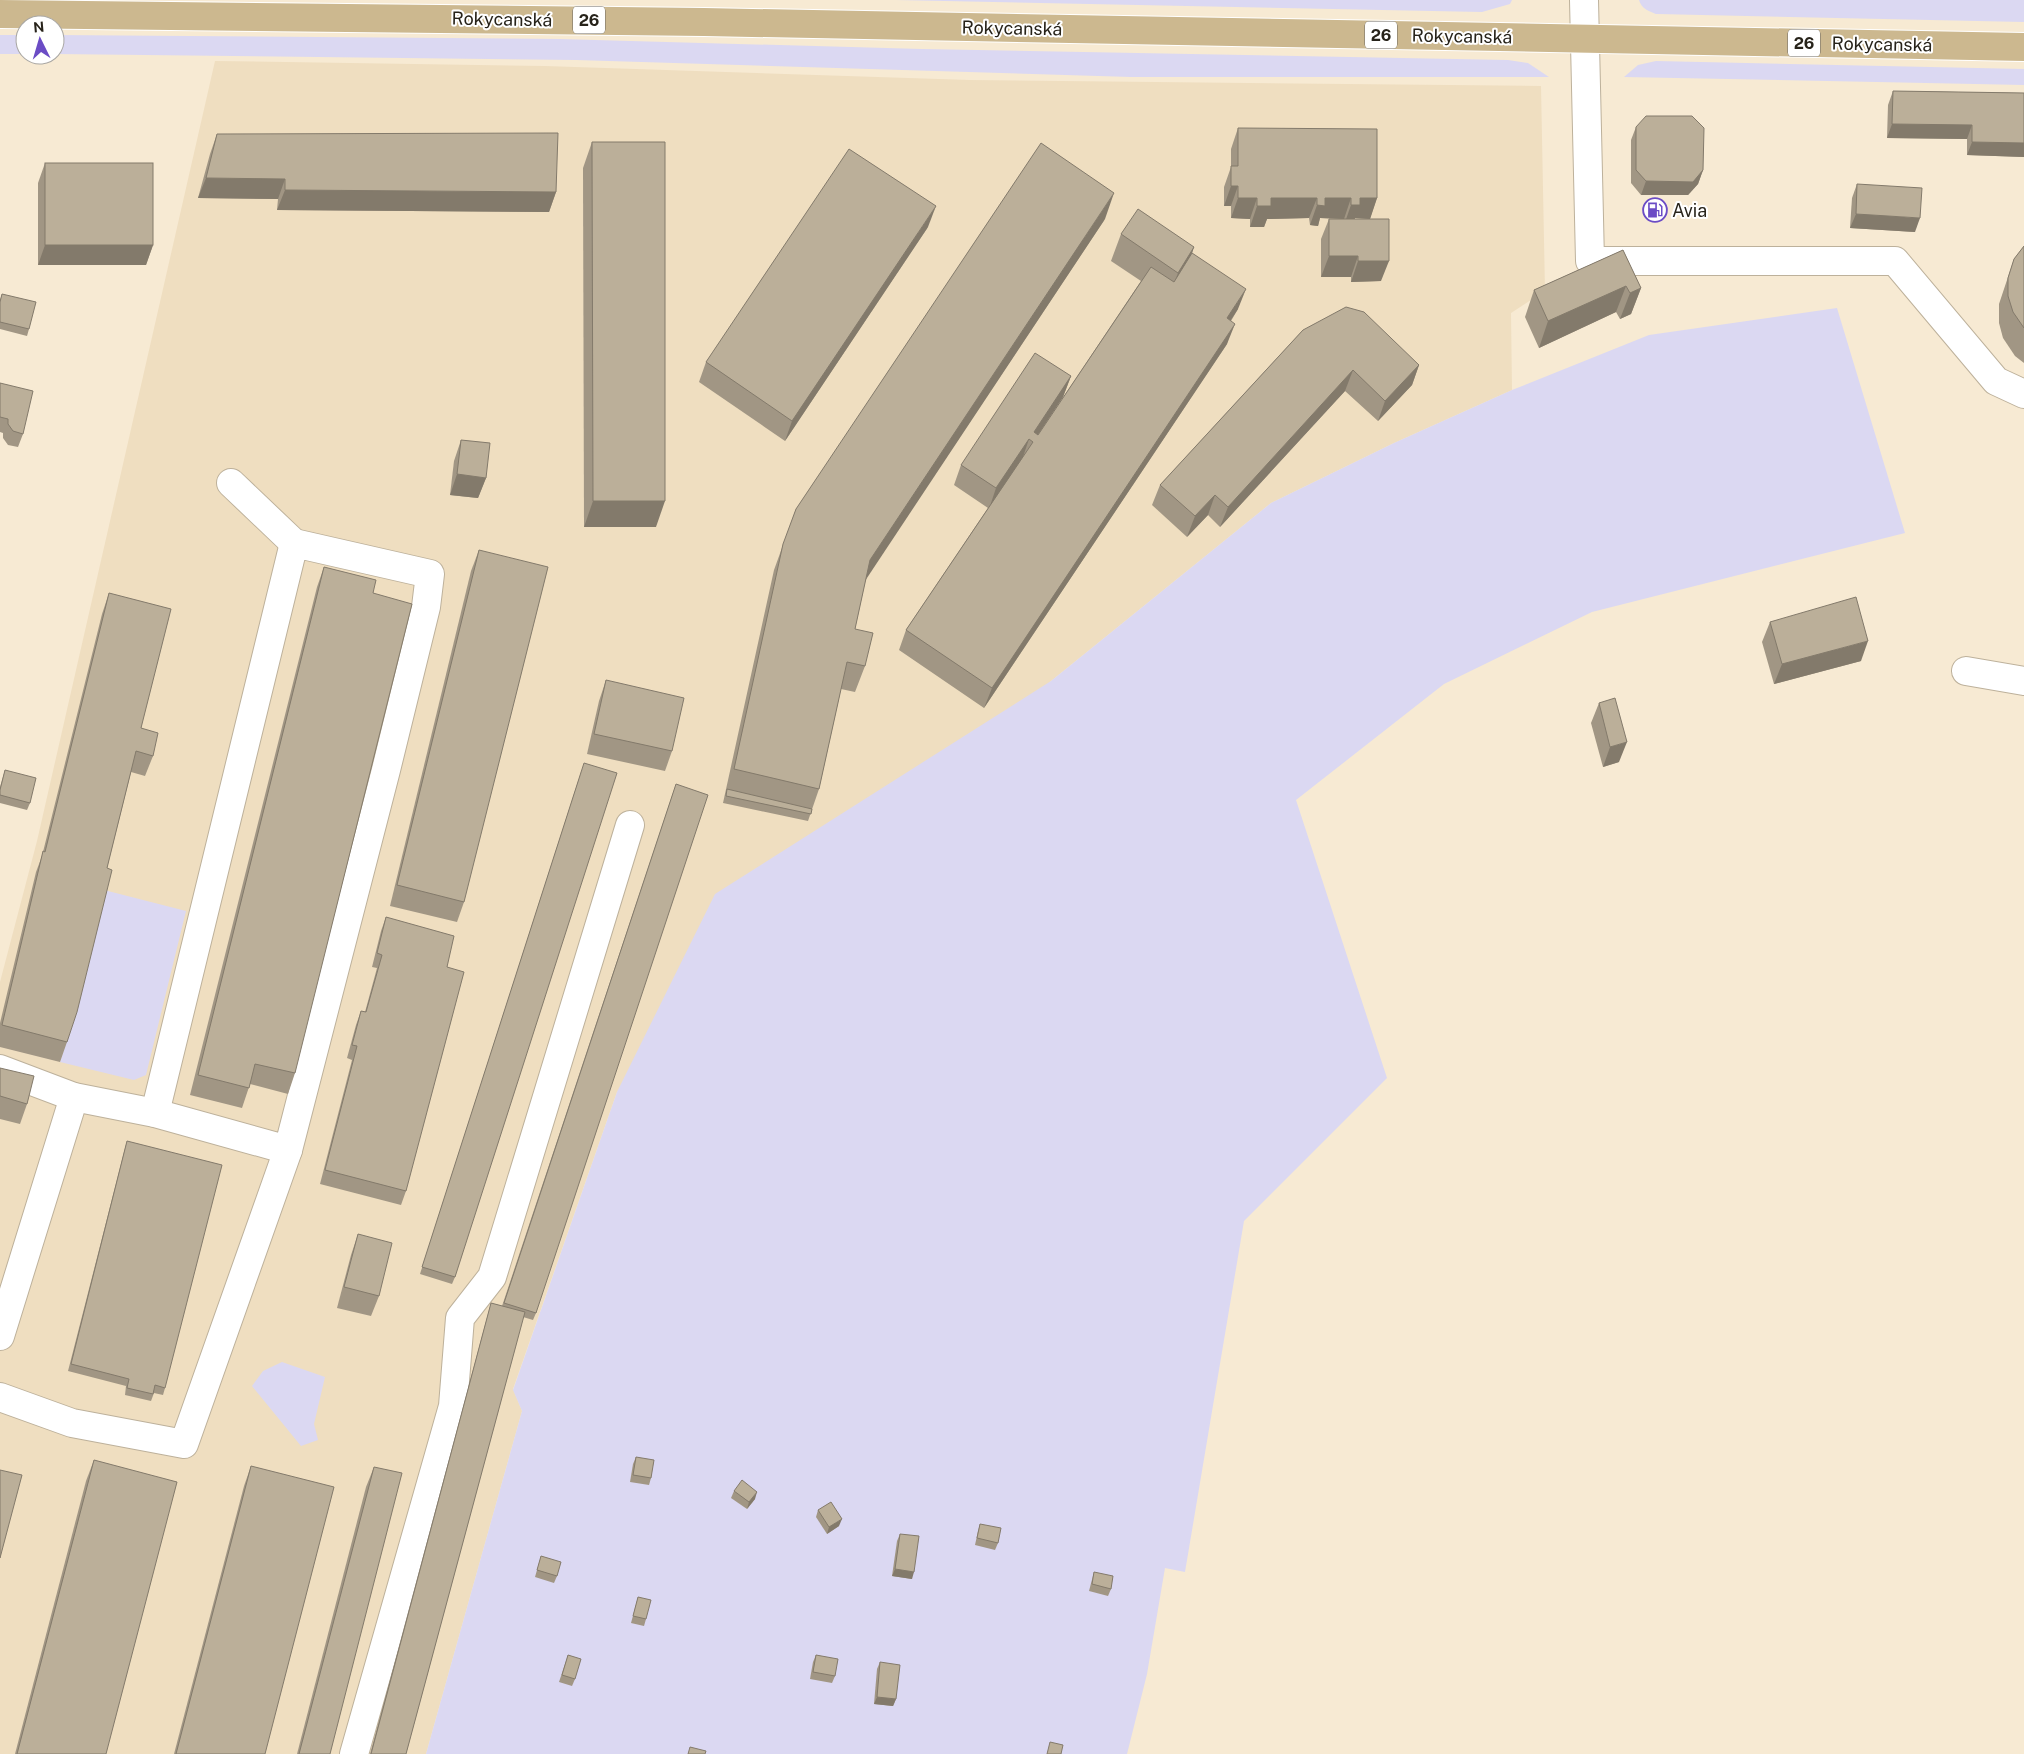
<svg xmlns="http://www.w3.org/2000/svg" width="2024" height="1754" font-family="'Public Sans',sans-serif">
<rect width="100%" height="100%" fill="#f7ead3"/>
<path fill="#efdec0" d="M 215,61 L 545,66 L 970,80 L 1541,86 L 1545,291 L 1511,313 L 1512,390 L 1394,443 L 1271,503 L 1051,681 L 617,1092 L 513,1389 L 522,1411 L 426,1754 L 0,1754 L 0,982 L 37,841 Z"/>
<g fill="#dbd8f2">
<path d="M 896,0 L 1512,0 L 1510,4 L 1482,12 Z"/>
<path d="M 1639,0 L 2024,0 L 2024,22 L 1657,14 C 1649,12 1641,8 1639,0 Z"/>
<rect x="0" y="35" width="25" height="19"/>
<path d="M 55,35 L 560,39 L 922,49 L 1508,60 L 1528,63 L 1549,77 L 1131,77 L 576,60 L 55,54 Z"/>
<path d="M 1656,61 L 2024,69 L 2024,85 L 1624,77 L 1638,65 Z"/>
<path d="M 1837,308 L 1905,533 L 1592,612 L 1444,684 L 1296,800 L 1387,1078 L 1244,1221 L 1185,1572 L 1165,1568 L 1147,1674 L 1127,1754 L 426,1754 L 522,1411 L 513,1390 L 617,1092 L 715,894 L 1051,681 L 1271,503 L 1394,443 L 1512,390 L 1649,335 Z"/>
<path d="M 104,890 L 186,911 L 146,1075 L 134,1080 L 60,1062 L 69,1033 Z"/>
<path d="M 282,1362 L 325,1377 L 314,1424 L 318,1440 L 301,1446 L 252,1386 L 263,1371 Z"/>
</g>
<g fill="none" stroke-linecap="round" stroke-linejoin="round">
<g stroke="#bdb19b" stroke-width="30">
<g id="minor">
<path d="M 1584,0 L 1590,261 L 1895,261 L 1996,381 L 2024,394"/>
<path d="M 231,483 L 294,543"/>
<path d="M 1966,671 L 2024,681"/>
<path d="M 0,1069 L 74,1097 L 155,1113 L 288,1150"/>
<path d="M 0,1336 L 74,1097"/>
<path d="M 0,1397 L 72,1423 L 184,1444 L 288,1150 L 386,770 L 426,607 L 430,574 L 294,543 L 155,1113"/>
<path d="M 354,1754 L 453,1406 L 460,1318 L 492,1277 L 630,825"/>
</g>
</g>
<g stroke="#fff" stroke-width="30">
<path id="major" d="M 0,14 L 704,22 L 2024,47"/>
</g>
<use href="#minor" stroke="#fff" stroke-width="28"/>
<use href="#major" stroke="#ccb88f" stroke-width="28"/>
</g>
<g fill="#a19684">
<path d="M 1893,91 L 2024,93 L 2024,157 L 1967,155 L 1967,139 L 1887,138 L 1888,105 Z"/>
<path d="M 1636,127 L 1703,170 L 1698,184 L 1688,195 L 1641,195 L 1631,183 L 1631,140 Z"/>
<path d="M 1238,128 L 1377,198 L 1370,219 L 1355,218 L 1355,219 L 1381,281 L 1351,282 L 1351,277 L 1321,277 L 1321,239 L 1329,219 L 1344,219 L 1320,218 L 1318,226 L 1310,225 L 1309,218 L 1267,219 L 1264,227 L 1250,227 L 1250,219 L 1231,218 L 1231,206 L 1224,206 L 1224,187 L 1231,167 L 1231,149 Z"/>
<path d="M 217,134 L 556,192 L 549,212 L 277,210 L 278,199 L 198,198 L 210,154 Z"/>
<path d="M 592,142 L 656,527 L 584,527 L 583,168 Z"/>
<path d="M 45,163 L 153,245 L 146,265 L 38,265 L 38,183 Z"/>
<path d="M 1857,184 L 1915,232 L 1850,228 L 1852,198 Z"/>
<path d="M 1105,219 L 866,578 L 855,629 L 865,666 L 855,692 L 841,689 L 819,789 L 808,821 L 723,803 L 774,570 L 796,509 Z"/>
<path d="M 928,227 L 785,441 L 699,382 L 706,362 Z"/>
<path d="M 1121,234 L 1194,247 L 1192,253 L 1238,309 L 1231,321 L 1227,344 L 984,708 L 899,650 L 906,630 L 988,508 L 954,485 L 961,465 L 1071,376 L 1063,397 L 1038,435 L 1141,281 L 1111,261 Z"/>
<path d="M 2024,246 L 2024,363 L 2015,356 L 2003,338 L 1999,323 L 1999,304 L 2014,259 Z"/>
<path d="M 1623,250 L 1641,288 L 1631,314 L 1620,319 L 1616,312 L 1539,348 L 1525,317 L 1534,290 Z"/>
<path d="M 2,294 L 29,329 L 27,336 L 0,329 L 0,300 Z"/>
<path d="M 1303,330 L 1419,365 L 1412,385 L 1378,421 L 1345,391 L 1220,527 L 1208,515 L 1187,537 L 1152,505 L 1160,485 Z"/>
<path d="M 0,383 L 23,434 L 18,447 L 8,445 L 3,438 L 3,433 L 0,432 Z"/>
<path d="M 461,440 L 486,478 L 478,498 L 450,495 L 454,461 Z"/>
<path d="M 479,550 L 464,902 L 457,922 L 390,906 L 471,571 Z"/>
<path d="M 324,567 L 373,593 L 295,1073 L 288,1094 L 250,1084 L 242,1108 L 190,1095 L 317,587 Z"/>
<path d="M 109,593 L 141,728 L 153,756 L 145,776 L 131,772 L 107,868 L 67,1042 L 60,1062 L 0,1047 L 0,1023 L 36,872 L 42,856 L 102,614 Z"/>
<path d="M 1770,622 L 1861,661 L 1774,684 L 1762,642 Z"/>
<path d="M 606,680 L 672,751 L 665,771 L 587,754 L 599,701 Z"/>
<path d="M 1599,703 L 1619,762 L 1603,767 L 1591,723 Z"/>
<path d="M 582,769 L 455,1277 L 452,1284 L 420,1274 Z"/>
<path d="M 5,770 L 30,803 L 27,810 L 0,803 L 0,787 Z"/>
<path d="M 676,784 L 536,1313 L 533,1320 L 523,1317 L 406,1754 L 370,1754 L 489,1310 L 491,1303 L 502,1306 Z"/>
<path d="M 386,917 L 447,967 L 406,1191 L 401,1205 L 320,1184 L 352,1060 L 347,1058 L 356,1025 L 361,1011 L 365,1012 L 377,968 L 372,967 L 381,931 Z"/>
<path d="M 0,1068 L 27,1104 L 20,1124 L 0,1119 Z"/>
<path d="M 127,1141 L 165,1388 L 163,1395 L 154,1393 L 151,1401 L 125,1395 L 126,1386 L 68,1371 L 125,1148 Z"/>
<path d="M 358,1234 L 379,1296 L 371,1316 L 337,1308 L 351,1255 Z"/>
<path d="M 636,1457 L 651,1478 L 649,1485 L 630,1482 L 633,1464 Z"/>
<path d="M 94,1460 L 106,1754 L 15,1754 L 86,1481 Z"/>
<path d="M 251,1466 L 265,1754 L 174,1754 L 244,1486 Z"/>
<path d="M 374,1467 L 330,1754 L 297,1754 L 366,1487 Z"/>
<path d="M 734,1491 L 755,1499 L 747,1509 L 731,1498 Z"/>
<path d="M 818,1510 L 839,1526 L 827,1534 L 816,1517 Z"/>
<path d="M 980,1524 L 998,1543 L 995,1550 L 975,1545 L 978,1531 Z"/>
<path d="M 900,1534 L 912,1579 L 892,1576 L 897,1541 Z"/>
<path d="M 541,1556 L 557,1576 L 554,1583 L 535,1577 Z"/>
<path d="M 1094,1572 L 1111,1589 L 1108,1596 L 1089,1591 Z"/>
<path d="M 638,1597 L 646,1619 L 644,1626 L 631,1623 Z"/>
<path d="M 568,1655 L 575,1679 L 572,1686 L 559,1682 Z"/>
<path d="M 816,1655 L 835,1676 L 832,1683 L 810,1679 L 813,1662 Z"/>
<path d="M 880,1662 L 896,1699 L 893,1706 L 874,1704 L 877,1669 Z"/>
</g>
<g fill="#837a6b">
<path d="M 1892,124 L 1972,125 L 1967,139 L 1887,138 Z"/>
<path d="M 1972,142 L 2024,143 L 2024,157 L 1967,155 Z"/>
<path d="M 1703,170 L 1698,184 L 1688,195 L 1641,195 L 1646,181 Z"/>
<path d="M 206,178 L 285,179 L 278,199 L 198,198 Z"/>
<path d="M 1231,186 L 1238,186 L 1231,206 L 1224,206 Z"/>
<path d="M 285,190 L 556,192 L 549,212 L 277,210 Z"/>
<path d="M 1114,193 L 1105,219 L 861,587 L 870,560 Z"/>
<path d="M 1238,198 L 1257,198 L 1250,219 L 1231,218 Z"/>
<path d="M 1271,198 L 1317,198 L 1309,218 L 1267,219 L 1264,227 L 1250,227 L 1257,206 Z"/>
<path d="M 1325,198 L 1351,198 L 1344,219 L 1320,218 L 1318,226 L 1310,225 L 1317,205 Z"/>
<path d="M 1360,198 L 1377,198 L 1370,219 L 1355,218 L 1352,225 L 1344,225 L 1351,205 Z"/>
<path d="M 936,206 L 928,227 L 785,441 L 792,421 Z"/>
<path d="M 1856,214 L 1920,218 L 1915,232 L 1850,228 Z"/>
<path d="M 45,245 L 153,245 L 146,265 L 38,265 Z"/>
<path d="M 1194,247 L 1185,274 L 1168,299 L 1178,273 Z"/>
<path d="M 1329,256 L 1358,256 L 1351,277 L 1321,277 Z"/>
<path d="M 1358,261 L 1389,261 L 1381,281 L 1351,282 Z"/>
<path d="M 1626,286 L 1616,312 L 1539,348 L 1548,321 Z"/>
<path d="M 1641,288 L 1631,314 L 1620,319 L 1630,293 Z"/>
<path d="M 1246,289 L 1238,309 L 1219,338 L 1227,318 Z"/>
<path d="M 1235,324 L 1227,344 L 984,708 L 992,688 Z"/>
<path d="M 1419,365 L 1412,385 L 1378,421 L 1385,401 Z"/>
<path d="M 1353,370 L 1345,391 L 1220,527 L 1228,507 Z"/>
<path d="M 1071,376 L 1063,397 L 1033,442 L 1034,432 Z"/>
<path d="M 1029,439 L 1022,460 L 989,509 L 996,488 Z"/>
<path d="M 457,474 L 486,478 L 478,498 L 450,495 Z"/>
<path d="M 1215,495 L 1208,515 L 1187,537 L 1195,516 Z"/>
<path d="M 593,501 L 665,501 L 656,527 L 584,527 Z"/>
<path d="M 1868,641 L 1861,661 L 1774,684 L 1782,664 Z"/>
<path d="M 1627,742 L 1619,762 L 1603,767 L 1610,747 Z"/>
<path d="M 757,1492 L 755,1499 L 747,1509 L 749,1502 Z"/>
<path d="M 842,1519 L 839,1526 L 827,1534 L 829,1527 Z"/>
<path d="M 895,1569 L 914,1572 L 912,1579 L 892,1576 Z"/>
<path d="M 877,1697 L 896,1699 L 893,1706 L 874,1704 Z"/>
</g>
<g fill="#bbaf99" stroke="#837a6b">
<path d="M 1893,91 L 2024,93 L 2024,143 L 1972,142 L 1972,125 L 1892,124 Z"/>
<path d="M 1646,116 L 1692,116 L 1704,128 L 1703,170 L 1693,182 L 1646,181 L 1636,170 L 1636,127 Z"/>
<path d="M 1238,128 L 1377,129 L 1377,198 L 1360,198 L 1360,205 L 1351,205 L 1351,198 L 1325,198 L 1325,206 L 1317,205 L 1317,198 L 1271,198 L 1271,206 L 1257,206 L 1257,198 L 1238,198 L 1238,186 L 1231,186 L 1231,166 L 1238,166 Z"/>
<path d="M 558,133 L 556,192 L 285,190 L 285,179 L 206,178 L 217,134 Z"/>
<path d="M 592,142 L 665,142 L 665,501 L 593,501 Z"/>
<path d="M 1041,143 L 1114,193 L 870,560 L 855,629 L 873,633 L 865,666 L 847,662 L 819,789 L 734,769 L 783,544 L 796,509 Z"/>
<path d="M 849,149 L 936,206 L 792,421 L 706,362 Z"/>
<rect x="45" y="163" width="108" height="82"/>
<path d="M 1857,184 L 1922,188 L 1920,218 L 1856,214 Z"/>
<path d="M 1138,209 L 1194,247 L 1178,273 L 1121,234 Z"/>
<path d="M 1329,219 L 1389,219 L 1389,261 L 1358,261 L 1358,256 L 1329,256 Z"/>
<path d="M 2024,246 L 2024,328 L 2013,312 L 2008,296 L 2008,278 L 2014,259 Z"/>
<path d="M 1623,250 L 1641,288 L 1630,293 L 1626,286 L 1548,321 L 1534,290 Z"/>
<path d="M 1192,253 L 1246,289 L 1227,318 L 1235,324 L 992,688 L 906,630 L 1033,442 L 1029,439 L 996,488 L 961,465 L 1035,353 L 1071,376 L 1034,432 L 1038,435 L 1151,267 L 1174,282 Z"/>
<path d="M 2,294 L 36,302 L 29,329 L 0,322 L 0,302 Z"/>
<path d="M 1346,307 L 1364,312 L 1419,365 L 1385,401 L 1353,370 L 1228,507 L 1215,495 L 1195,516 L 1160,485 L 1303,330 Z"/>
<path d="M 0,383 L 33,391 L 23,434 L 13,431 L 8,424 L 8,419 L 0,417 Z"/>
<path d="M 461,440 L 490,443 L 486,478 L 457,474 Z"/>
<path d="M 479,550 L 548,567 L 464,902 L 397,885 Z"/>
<path d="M 324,567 L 376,580 L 373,593 L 412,604 L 295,1073 L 255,1064 L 249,1088 L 198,1075 Z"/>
<path d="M 109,593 L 171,609 L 141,728 L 158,733 L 153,756 L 136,751 L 107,868 L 112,870 L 77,1012 L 67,1042 L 2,1025 L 43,851 L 45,852 Z"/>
<path d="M 1856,597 L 1868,641 L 1782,664 L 1770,622 Z"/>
<path d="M 606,680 L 684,698 L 672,751 L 594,734 Z"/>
<path d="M 1615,698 L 1627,742 L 1610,747 L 1599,703 Z"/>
<path d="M 584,763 L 617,773 L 455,1277 L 422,1267 Z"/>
<path d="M 5,770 L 36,778 L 30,803 L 0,795 L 0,790 Z"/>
<path d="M 676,784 L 708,795 L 536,1313 L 504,1303 Z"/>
<path d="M 727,789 L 812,809 L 811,814 L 726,796 Z"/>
<path d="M 386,917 L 454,936 L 447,967 L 464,972 L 406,1191 L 325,1170 L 357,1046 L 352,1045 L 361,1011 L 366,1012 L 382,955 L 377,953 Z"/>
<path d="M 0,1068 L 34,1076 L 27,1104 L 0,1096 Z"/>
<path d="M 127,1141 L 222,1165 L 165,1388 L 155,1385 L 153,1394 L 127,1388 L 129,1379 L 71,1364 Z"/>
<path d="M 358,1234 L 392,1243 L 379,1296 L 344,1287 Z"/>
<path d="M 491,1303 L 525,1312 L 406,1754 L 371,1754 Z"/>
<path d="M 636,1457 L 654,1460 L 651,1478 L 633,1475 Z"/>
<path d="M 94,1460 L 177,1482 L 106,1754 L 17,1754 Z"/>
<path d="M 251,1466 L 334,1487 L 265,1754 L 176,1754 Z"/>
<path d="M 374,1467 L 402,1473 L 330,1754 L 299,1754 Z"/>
<path d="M 0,1470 L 22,1475 L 0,1558 Z"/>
<path d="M 742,1480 L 757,1492 L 749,1502 L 734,1491 Z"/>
<path d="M 831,1502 L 842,1519 L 829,1527 L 818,1510 Z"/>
<path d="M 980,1524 L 1001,1528 L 998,1543 L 977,1538 Z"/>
<path d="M 900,1534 L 919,1536 L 914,1572 L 895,1569 Z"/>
<path d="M 541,1556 L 561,1562 L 557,1576 L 537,1570 Z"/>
<path d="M 1094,1572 L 1113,1576 L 1111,1589 L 1092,1584 Z"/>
<path d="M 638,1597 L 651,1600 L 646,1619 L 633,1616 Z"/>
<path d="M 568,1655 L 581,1659 L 575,1679 L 562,1675 Z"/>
<path d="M 816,1655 L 838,1659 L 835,1676 L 813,1672 Z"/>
<path d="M 880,1662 L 900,1665 L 896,1699 L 877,1697 Z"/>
<path d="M 1050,1742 L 1063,1745 L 1061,1754 L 1047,1754 Z"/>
<path d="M 690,1747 L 706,1751 L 705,1754 L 688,1754 Z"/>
</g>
<defs>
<g id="fuel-ring" transform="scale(1.25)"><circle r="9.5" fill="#fff" stroke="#6b4cc5" stroke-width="1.5"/><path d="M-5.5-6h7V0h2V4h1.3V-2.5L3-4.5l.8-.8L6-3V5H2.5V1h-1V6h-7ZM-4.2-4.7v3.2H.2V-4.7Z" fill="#6b4cc5"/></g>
</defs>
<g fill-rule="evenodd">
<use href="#fuel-ring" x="1655" y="210"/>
</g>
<g text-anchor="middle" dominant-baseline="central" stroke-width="4" stroke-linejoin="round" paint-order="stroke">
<g fill="#fff" stroke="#68655f" stroke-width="1">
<rect x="573" y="6.5" width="32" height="27" rx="4"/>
<rect x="1365" y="21.5" width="32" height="27" rx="4"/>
<rect x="1788" y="29.5" width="32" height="27" rx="4"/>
</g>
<g font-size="16" font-weight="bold" fill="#27231a">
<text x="589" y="20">26</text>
<text x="1381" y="35">26</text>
<text x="1804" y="43">26</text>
</g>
<g font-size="18" fill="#27231a" stroke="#fff">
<text transform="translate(502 19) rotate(1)">Rokycanská</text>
<text transform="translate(1012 28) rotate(1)">Rokycanská</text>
<text transform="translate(1462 36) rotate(1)">Rokycanská</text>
<text transform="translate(1882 44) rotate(1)">Rokycanská</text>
</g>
<g font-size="18" fill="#27231a" stroke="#fff" text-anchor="start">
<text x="1672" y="210">Avia</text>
</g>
</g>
<g transform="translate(40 40) rotate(355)"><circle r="24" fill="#ffffff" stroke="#a9a7a3"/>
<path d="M0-4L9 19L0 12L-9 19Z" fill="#6b4cc5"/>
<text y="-8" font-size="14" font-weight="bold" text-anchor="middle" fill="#27231a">N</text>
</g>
</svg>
